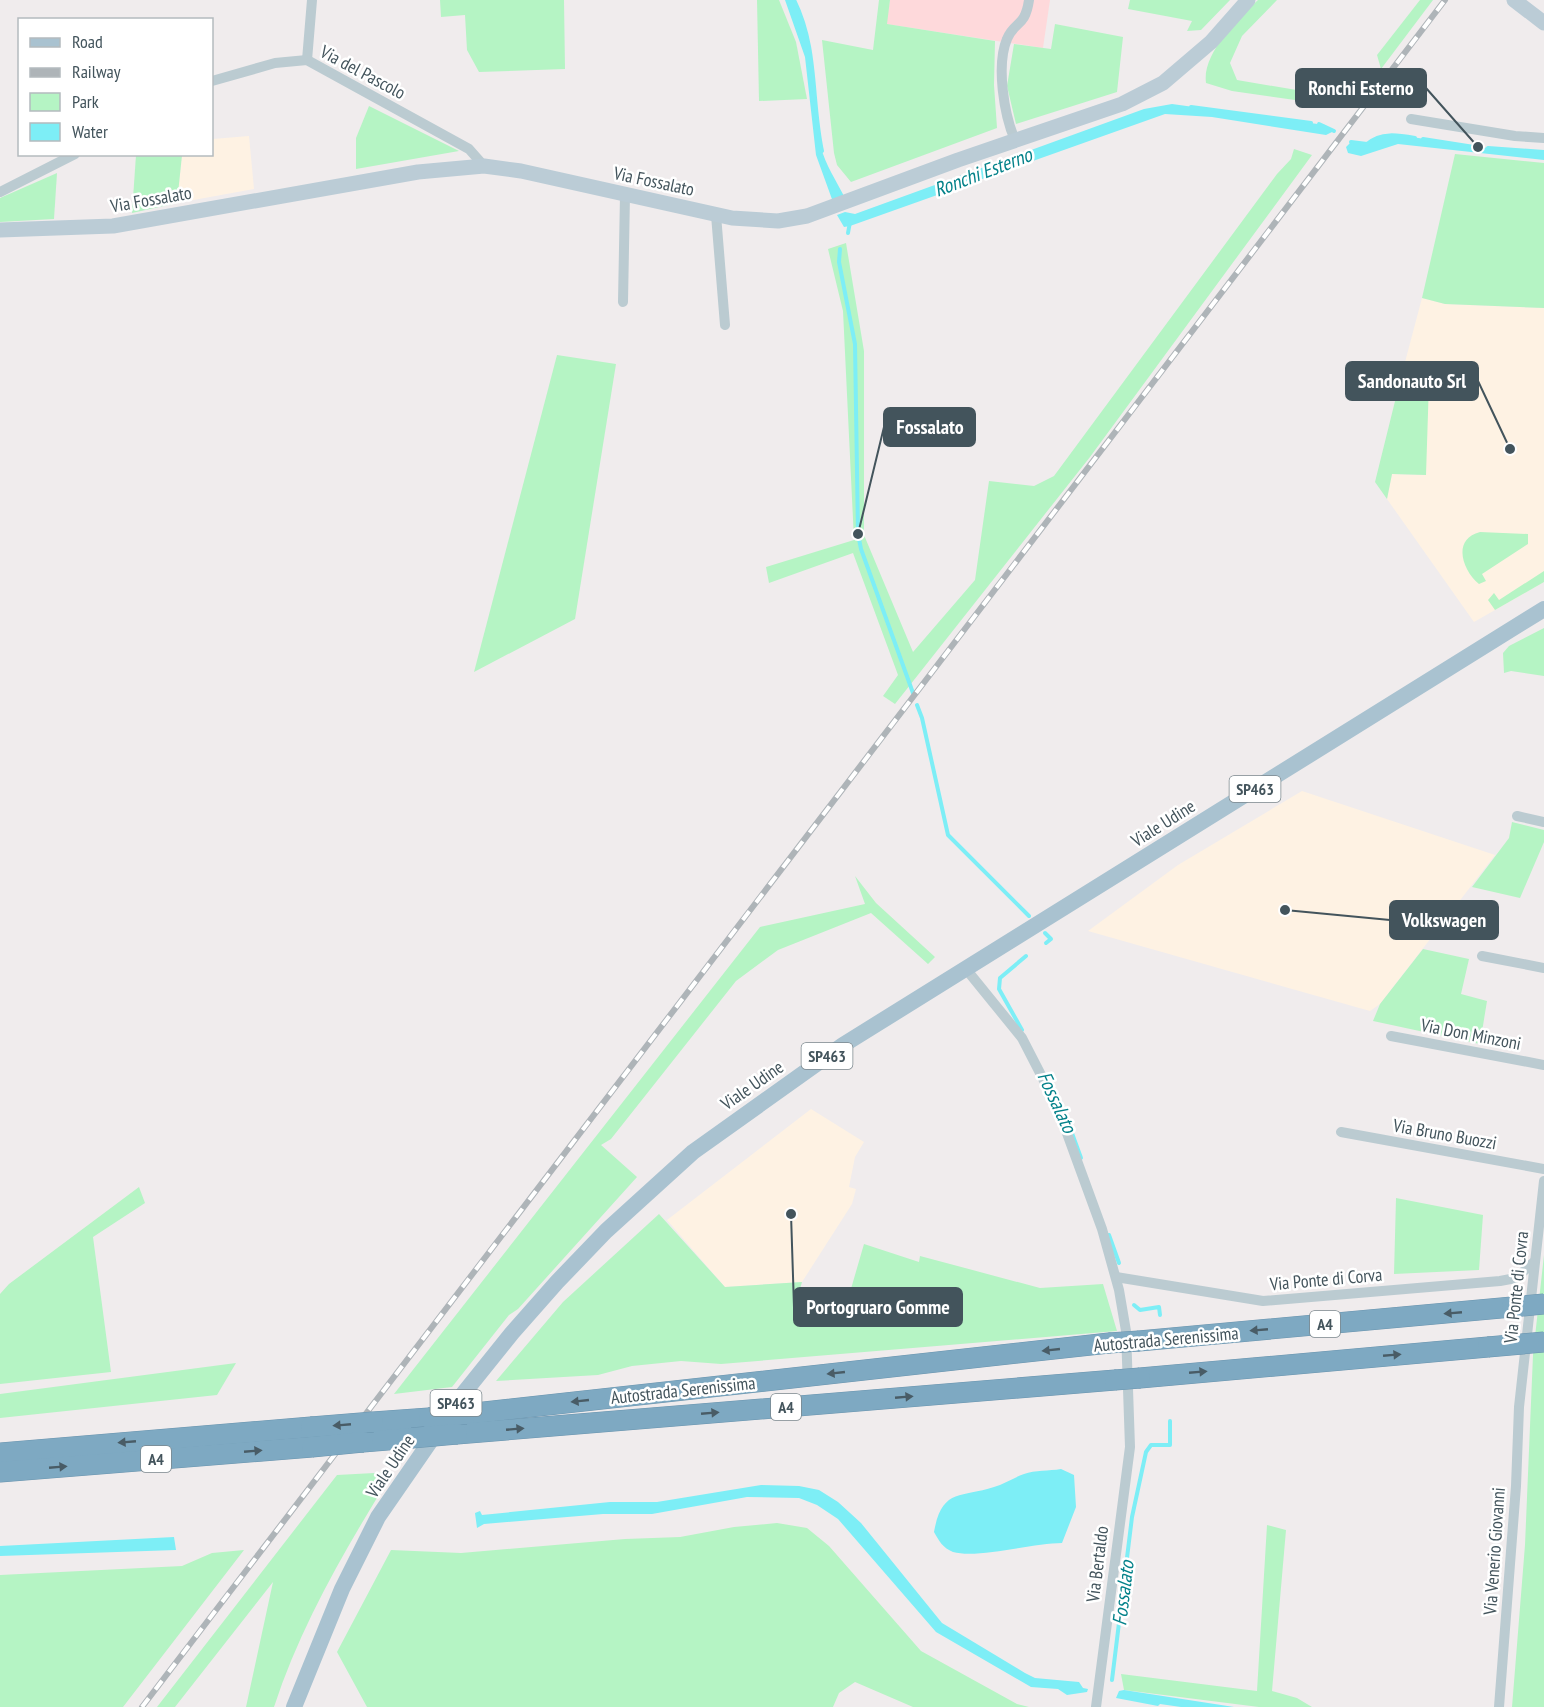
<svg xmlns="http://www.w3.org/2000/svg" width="1544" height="1707" font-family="'PT Sans Narrow',sans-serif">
<rect width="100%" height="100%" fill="#f0eced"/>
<g fill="#fef2e3">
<path d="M 212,131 L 213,139 L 249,136 L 254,189 L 177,203 L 182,155 L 212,154 Z"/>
<path d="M 1422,298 L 1445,304 L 1544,308 L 1544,582 L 1474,622 L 1387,499 L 1392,474 L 1425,475 L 1428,382 L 1400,381 Z"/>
<path d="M 1302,791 L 1495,855 L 1380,1004 L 1370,1011 L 1088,931 L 1178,865 Z"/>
<path d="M 811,1109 L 864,1142 L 855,1157 L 849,1187 L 856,1189 L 852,1204 L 802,1282 L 725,1287 L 667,1220 Z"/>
</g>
<path fill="#fed9db" d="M 890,0 L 1050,0 L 1043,48 L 886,24 Z"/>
<g fill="#b5f4c4">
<path d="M 440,0 L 564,0 L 565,69 L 479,72 L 467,50 L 465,15 L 441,17 Z"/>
<path d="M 757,0 L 779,0 L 796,42 L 807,99 L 759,101 Z"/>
<path d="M 879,0 L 890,0 L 887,24 L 995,41 L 994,85 L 997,128 L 851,182 L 837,165 L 834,153 L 822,40 L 873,50 Z"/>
<path d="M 1130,0 L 1230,0 L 1201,30 L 1187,31 L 1192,21 L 1128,9 Z"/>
<path d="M 1258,0 L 1277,0 L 1242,36 L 1230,63 L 1237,80 L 1344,98 L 1359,79 L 1366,79 C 1365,92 1356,101 1345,107 L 1232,91 L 1206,83 C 1202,54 1237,20 1258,0 Z"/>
<path d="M 1420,0 L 1433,0 L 1381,69 L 1377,55 Z"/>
<path d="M 1055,24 L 1123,37 L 1117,92 L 1016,124 L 1007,86 L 1014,44 L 1051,49 Z"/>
<path d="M 369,106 L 459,151 L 356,169 L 356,138 Z"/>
<path d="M 1294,149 L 1312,155 L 1090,457 L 895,704 L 883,696 L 898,675 L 853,553 L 769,583 L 766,567 L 854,540 L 843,311 L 828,249 L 846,243 L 864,351 L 864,535 L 913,652 L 975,580 L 989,481 L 1034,486 L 1054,476 L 1277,174 L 1291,159 Z"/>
<path d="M 1455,154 L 1544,163 L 1544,308 L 1445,304 L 1422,298 Z"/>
<path d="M 136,155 L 182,155 L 177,203 L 132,213 Z"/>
<path d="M 57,173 L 54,219 L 0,222 L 0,198 Z"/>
<path d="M 557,355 L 616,364 L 575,619 L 474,672 Z"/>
<path d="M 1400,381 L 1429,382 L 1426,475 L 1392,474 L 1387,499 L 1375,482 Z"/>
<path d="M 1480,532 L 1528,534 L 1528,544 L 1482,574 L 1486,581 L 1479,584 C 1462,570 1452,539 1480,532 Z"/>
<path d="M 1544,571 L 1544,582 L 1495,610 L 1488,600 L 1494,593 L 1499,600 Z"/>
<path d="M 1544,628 L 1544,676 L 1511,671 L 1504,673 L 1503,653 L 1509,646 Z"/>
<path d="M 1512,822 L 1544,830 L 1544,842 L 1520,898 L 1472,887 L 1509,838 Z"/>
<path d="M 855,876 L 876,903 L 935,957 L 928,964 L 871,913 L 778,950 L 736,981 L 611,1139 L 601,1145 L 637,1177 L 518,1309 L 509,1315 L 452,1387 L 394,1394 L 760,927 L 865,904 Z"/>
<path d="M 1423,949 L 1469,959 L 1461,994 L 1487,1001 L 1480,1044 L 1373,1021 L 1380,1004 Z"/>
<path d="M 139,1187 L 145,1203 L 93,1237 L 111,1372 L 0,1384 L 0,1294 L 9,1284 Z"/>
<path d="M 1396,1198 L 1483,1215 L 1479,1270 L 1394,1274 Z"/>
<path d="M 659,1214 L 725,1287 L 802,1282 L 799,1292 L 801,1308 L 846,1306 L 864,1244 L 919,1262 L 920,1256 L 1040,1288 L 1103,1284 L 1117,1331 L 721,1364 L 681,1361 L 632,1366 L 598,1375 L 496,1381 L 563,1302 Z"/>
<path d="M 1544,1255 L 1544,1707 L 1512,1707 L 1525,1545 L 1533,1355 Z"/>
<path d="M 236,1363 L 217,1395 L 0,1418 L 0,1394 Z"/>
<path d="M 393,1472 C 347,1546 301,1624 274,1707 L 246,1707 L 273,1582 L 175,1707 L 157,1707 L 337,1475 Z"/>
<path d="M 777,1523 L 807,1528 L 829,1546 L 921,1651 L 1017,1704 L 1029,1707 L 913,1707 L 855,1682 L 839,1693 L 833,1707 L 367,1707 L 337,1652 L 391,1550 L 461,1553 L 625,1539 L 680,1537 L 734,1527 Z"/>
<path d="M 1267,1525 L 1286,1530 L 1272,1691 L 1297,1698 L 1312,1707 L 1259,1707 L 1124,1690 L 1121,1674 L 1257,1691 Z"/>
<path d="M 244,1550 L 123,1707 L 0,1707 L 0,1575 L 182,1566 L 212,1553 Z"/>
</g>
<g fill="#7deef6">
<path d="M 785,0 L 794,0 C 818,49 810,96 821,147 C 825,164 837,182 845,198 L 833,202 L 816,155 L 805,57 Z"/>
<path d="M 1172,104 L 1325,125 L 1334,131 L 1326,135 L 1212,117 L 1165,114 L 850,226 L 844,227 L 837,215 L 845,212 L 855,214 L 1144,109 Z"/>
<path d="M 1392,134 L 1478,147 L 1544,152 L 1544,160 L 1398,144 L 1361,156 L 1348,153 L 1346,147 L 1351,142 L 1367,144 L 1374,138 Z"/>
<path d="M 1061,1469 L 1074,1475 L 1076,1507 L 1062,1543 C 1033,1543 978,1559 953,1552 C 943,1548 939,1541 934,1532 C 942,1488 960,1498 994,1487 C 1004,1484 1013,1478 1024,1474 C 1035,1470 1049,1471 1061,1469 Z"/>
<path d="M 761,1485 L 799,1486 L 819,1490 L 838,1502 L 861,1523 L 942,1623 L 1025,1673 L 1035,1678 L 1079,1682 L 1083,1688 L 1088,1689 L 1087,1692 L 1067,1695 L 1058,1689 L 1031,1687 L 936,1632 L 838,1519 L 817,1505 L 799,1498 L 747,1497 L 652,1514 L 603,1514 L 484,1524 L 477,1528 L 475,1513 L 480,1511 L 482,1515 L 610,1502 L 657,1502 Z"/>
<path d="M 174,1537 L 176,1550 L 0,1556 L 0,1546 Z"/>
<path d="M 1124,1690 L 1234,1707 L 1181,1707 L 1160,1704 L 1158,1706 L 1116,1698 L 1119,1691 Z"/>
</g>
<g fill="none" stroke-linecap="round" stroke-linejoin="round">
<g stroke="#7deef6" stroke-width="4">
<path d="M 794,0 C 818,48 811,100 822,151"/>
<path d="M 1191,107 L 1311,123"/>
<path d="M 1319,124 L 1334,131"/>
<path d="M 1423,139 L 1474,147"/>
<path d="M 1351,142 L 1367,144 C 1381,132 1398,135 1415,138"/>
<path d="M 1488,148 L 1544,152"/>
<path d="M 848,233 L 850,222"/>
<path d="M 840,249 L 839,262 L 855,344 L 858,534 L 861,549 L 913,693"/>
<path d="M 917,705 L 922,718 L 948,835 L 1029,916"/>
<path d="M 1045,933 L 1051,939 L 1046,943"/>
<path d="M 1022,1030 L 999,989 L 1000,978 L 1026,956"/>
<path d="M 1061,1103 L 1081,1158"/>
<path d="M 1109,1235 L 1119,1263"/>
<path d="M 1134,1305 L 1140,1310 L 1159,1307 L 1160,1315"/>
<path d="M 1112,1680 L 1132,1517 L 1146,1452 L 1151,1445 L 1170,1445 L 1170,1421"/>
</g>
<g stroke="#6a94ae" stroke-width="21">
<g id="highway">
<path d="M 1139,1341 L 1512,1307"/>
<path d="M 1140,1378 L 1488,1347"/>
<path d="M 466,1414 L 1109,1343"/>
<path d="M 373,1422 L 429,1418"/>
<path d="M 457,1434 L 1115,1380"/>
<path d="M 363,1442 L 412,1438"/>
<path d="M 0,1453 L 311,1427"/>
<path d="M 0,1472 L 312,1447"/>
</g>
</g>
<g stroke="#bbcbd1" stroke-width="10">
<path d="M 307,60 L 312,0"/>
<path d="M 212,81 L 275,63 L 307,60 L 469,149 L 484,166"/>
<path d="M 1411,119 L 1515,136 L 1544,138"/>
<path d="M 1015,140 C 1004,115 996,65 1007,39 C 1014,21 1025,28 1029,0"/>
<path d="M 0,192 L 75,154"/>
<path d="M 716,215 L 725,325"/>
<path d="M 623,302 L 625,195"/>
<path d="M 1517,816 L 1544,822"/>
<path d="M 1482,956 L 1544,968"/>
<path d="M 966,969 L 1022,1038 L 1057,1106 L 1102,1229 L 1119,1290 L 1126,1331 L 1130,1447 L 1096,1707"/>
<path d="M 1391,1036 L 1544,1065"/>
<path d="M 1341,1132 L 1544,1169"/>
<path d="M 1116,1277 L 1263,1301 L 1500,1281 L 1516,1278 L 1534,1262"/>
<path d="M 1499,1707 L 1516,1486 L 1519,1407 L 1544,1181"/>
</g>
<g stroke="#bbccd6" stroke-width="15">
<path d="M 1514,0 L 1544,23"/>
<path d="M 0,230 L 113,226 L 418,172 L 484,166 L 521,171 L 732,218 L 778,221 L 807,216 L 958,160 L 1122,104 L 1163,83 L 1211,42 L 1248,0"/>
</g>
<path stroke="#a9c2d0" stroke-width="16" d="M 294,1707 L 342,1589 L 378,1517 L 463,1394 L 512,1333 L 557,1282 L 606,1231 L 693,1152 L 843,1045 L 1544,609"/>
<use href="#highway" stroke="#7ea9c2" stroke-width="20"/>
<g stroke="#aeb4b8" stroke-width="6">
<path id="rail" d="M 142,1707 L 1445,0"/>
</g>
<use href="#rail" stroke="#fff" stroke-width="4" stroke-dasharray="11" stroke-linecap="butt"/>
<g stroke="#6a94ae" stroke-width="21" stroke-linecap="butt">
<g id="highway-bridge">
<path d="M 1512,1307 L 1544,1304"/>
<path d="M 1109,1343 L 1139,1341"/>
<path d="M 1488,1347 L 1544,1342"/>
<path d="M 1115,1380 L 1140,1378"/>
<path d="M 429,1418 L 466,1414"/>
<path d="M 311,1427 L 373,1422"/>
<path d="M 412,1438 L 457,1434"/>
<path d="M 312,1447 L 363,1442"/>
</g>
</g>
<use href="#highway-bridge" stroke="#7ea9c2" stroke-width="20"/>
</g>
<defs><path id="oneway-solid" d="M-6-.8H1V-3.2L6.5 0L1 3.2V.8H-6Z" transform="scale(1.5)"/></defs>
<g fill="#495c66">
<use href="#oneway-solid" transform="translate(1453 1313) rotate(175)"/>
<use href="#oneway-solid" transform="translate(1259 1330) rotate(175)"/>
<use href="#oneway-solid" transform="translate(1051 1350) rotate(174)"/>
<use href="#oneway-solid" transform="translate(1392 1355) rotate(-5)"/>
<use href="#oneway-solid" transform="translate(1198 1372) rotate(-5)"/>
<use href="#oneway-solid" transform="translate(836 1373) rotate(174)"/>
<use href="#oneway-solid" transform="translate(904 1397) rotate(-5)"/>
<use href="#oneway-solid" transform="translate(580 1401) rotate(174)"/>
<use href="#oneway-solid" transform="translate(710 1413) rotate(-5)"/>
<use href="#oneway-solid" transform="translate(342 1425) rotate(175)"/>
<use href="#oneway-solid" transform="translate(515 1429) rotate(-5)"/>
<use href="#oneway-solid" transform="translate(127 1442) rotate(175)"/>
<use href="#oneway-solid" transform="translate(253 1451) rotate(-5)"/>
<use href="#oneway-solid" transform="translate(58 1467) rotate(-5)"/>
</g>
<g text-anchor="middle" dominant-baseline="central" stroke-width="5" stroke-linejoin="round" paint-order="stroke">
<g fill="#fff" stroke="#7b878d" stroke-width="1.5">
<rect x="1229.5" y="776" width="51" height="26" rx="4.5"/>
<rect x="801.5" y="1043" width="51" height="26" rx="4.5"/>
<rect x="1310" y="1311" width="30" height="26" rx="4.5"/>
<rect x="430.5" y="1390" width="51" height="26" rx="4.5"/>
<rect x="771" y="1394" width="30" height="26" rx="4.5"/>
<rect x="141" y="1446" width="30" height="26" rx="4.5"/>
</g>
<g font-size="16" font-weight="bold" fill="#43545c">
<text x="1255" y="789">SP463</text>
<text x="827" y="1056">SP463</text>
<text x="1325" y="1324">A4</text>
<text x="456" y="1403">SP463</text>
<text x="786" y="1407">A4</text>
<text x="156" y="1459">A4</text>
</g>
<g font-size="18" fill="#43545c" stroke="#fff">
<text transform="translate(363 72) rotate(28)">Via del Pascolo</text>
<text transform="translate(654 181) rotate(12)">Via Fossalato</text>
<text transform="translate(151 199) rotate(-10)">Via Fossalato</text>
<text transform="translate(1163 823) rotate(-32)">Viale Udine</text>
<text transform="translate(1471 1034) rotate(11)">Via Don Minzoni</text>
<text transform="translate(752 1085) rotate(-35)">Viale Udine</text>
<text transform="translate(1445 1134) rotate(10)">Via Bruno Buozzi</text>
<text transform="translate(1326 1279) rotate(-5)">Via Ponte di Corva</text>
<text transform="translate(1516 1287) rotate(-84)">Via Ponte di Covra</text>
<text transform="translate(1166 1339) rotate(-5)">Autostrada Serenissima</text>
<text transform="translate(683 1390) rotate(-6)">Autostrada Serenissima</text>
<text transform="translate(390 1466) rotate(-56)">Viale Udine</text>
<text transform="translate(1494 1551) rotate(-86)">Via Venerio Giovanni</text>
<text transform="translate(1097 1564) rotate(-83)">Via Bertaldo</text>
</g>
<g font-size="20" font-style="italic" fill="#04828a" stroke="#fff">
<text transform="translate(983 172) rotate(-21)">Ronchi Esterno</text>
<text transform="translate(1057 1102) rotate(65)">Fossalato</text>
<text transform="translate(1123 1593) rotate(-83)">Fossalato</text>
</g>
</g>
<path fill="none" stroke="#43545c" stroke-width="2" d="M1478 147L1426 88M1510 449L1478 381M858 534L884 427M1285 910L1390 920M791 1214L794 1307"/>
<g fill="#43545c" stroke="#fff" stroke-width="2">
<circle cx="1478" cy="147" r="6"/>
<circle cx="1510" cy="449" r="6"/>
<circle cx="858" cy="534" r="6"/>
<circle cx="1285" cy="910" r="6"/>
<circle cx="791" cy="1214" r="6"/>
</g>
<g fill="#43545c" stroke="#43545c" stroke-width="2">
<rect x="1296" y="69" width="130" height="38" rx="6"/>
<rect x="1346" y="362" width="132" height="38" rx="6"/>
<rect x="884" y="408" width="91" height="38" rx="6"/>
<rect x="1390" y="901" width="108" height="38" rx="6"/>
<rect x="794" y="1288" width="168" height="38" rx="6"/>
</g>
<g font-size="20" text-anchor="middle" font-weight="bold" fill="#fff">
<text x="1361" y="95">Ronchi Esterno</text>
<text x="1412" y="388">Sandonauto Srl</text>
<text x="930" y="434">Fossalato</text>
<text x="1444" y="927">Volkswagen</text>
<text x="878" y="1314">Portogruaro Gomme</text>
</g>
<rect x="18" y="18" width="195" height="138" fill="#ffffff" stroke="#b4bbbe" stroke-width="1.5"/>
<rect x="30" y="38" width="30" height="9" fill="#a9c2d0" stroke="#b4bbbe" stroke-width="1.5"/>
<text x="72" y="48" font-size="18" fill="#43545c">Road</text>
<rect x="30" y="68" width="30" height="9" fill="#aeb4b8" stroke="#b4bbbe" stroke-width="1.5"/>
<text x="72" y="78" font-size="18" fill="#43545c">Railway</text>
<rect x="30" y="93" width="30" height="18" fill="#b5f4c4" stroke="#b4bbbe" stroke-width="1.5"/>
<text x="72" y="108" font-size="18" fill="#43545c">Park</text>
<rect x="30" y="123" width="30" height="18" fill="#7deef6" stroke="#b4bbbe" stroke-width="1.5"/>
<text x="72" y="138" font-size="18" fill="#43545c">Water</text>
</svg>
